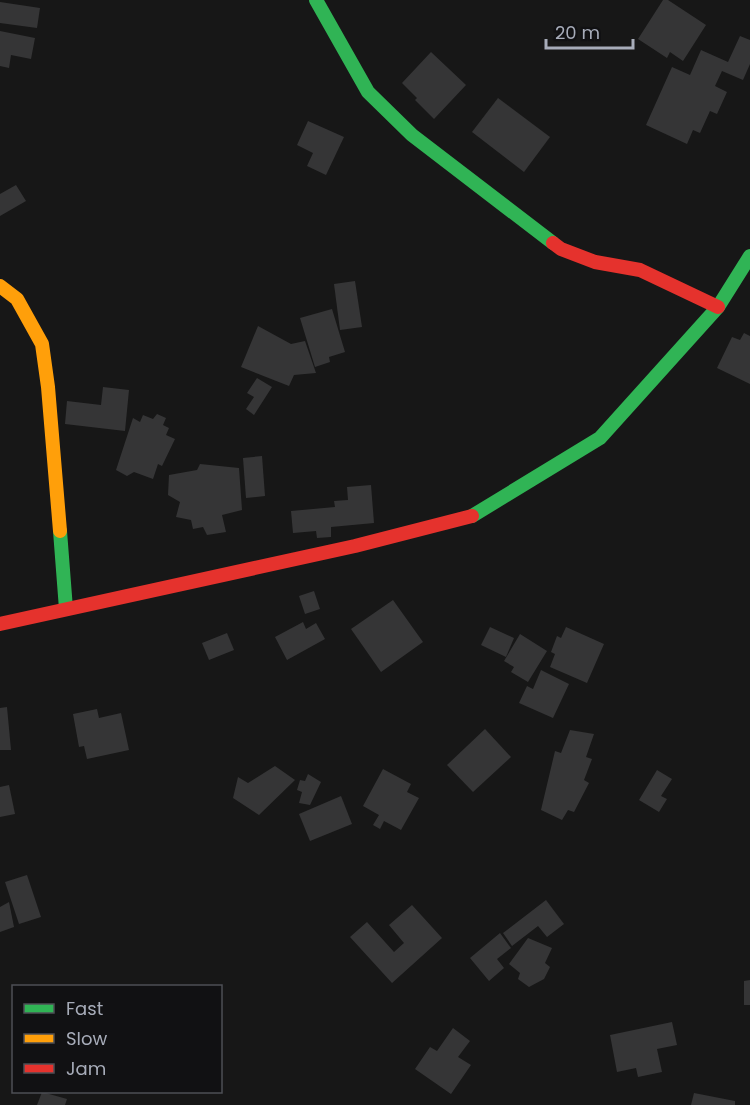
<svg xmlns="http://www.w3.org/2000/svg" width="750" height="1105" font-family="Poppins,sans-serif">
<rect width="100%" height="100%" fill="#171717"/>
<g fill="#353536">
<path d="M 663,0 L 668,0 L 706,25 L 683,61 L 670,52 L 667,58 L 638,39 Z"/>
<path d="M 0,2 L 40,8 L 37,28 L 0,23 Z"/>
<path d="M 0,31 L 35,38 L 31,59 L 11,55 L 9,68 L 0,66 Z"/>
<path d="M 740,36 L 750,40 L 750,64 L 743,80 L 722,71 L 715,86 L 727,92 L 717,114 L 710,111 L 700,133 L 693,130 L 687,144 L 646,125 L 672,67 L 690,75 L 701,50 L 728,62 Z"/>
<path d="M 431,52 L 466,85 L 434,119 L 415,100 L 417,98 L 402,83 Z"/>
<path d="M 498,98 L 550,137 L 524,172 L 472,132 Z"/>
<path d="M 308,121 L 344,137 L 326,175 L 307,166 L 313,153 L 297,145 Z"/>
<path d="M 16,185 L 26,201 L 0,216 L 0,194 Z"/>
<path d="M 355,281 L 362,327 L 340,330 L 334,284 Z"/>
<path d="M 332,309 L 345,352 L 329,357 L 330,362 L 315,367 L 300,318 Z"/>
<path d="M 258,326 L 291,344 L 305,341 L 316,373 L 294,375 L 289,386 L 241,367 Z"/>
<path d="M 744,333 L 750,336 L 750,384 L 717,368 L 732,337 L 740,340 Z"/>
<path d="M 257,378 L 272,387 L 254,415 L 246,409 L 254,397 L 247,393 Z"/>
<path d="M 103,387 L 129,390 L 125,431 L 65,424 L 67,401 L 101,405 Z"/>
<path d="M 157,414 L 166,418 L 163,425 L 169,428 L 166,435 L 175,439 L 162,466 L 158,464 L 153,479 L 134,472 L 127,476 L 116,470 L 133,418 L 140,422 L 143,415 L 153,419 Z"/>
<path d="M 262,456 L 265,496 L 246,498 L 243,458 Z"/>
<path d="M 200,464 L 239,468 L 242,510 L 222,515 L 226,532 L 207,535 L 203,527 L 193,529 L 191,520 L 176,517 L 180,502 L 168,495 L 169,475 L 197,470 Z"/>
<path d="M 371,485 L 374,523 L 331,527 L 331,537 L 317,538 L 316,531 L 293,533 L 291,511 L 335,507 L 334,501 L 348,500 L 347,487 Z"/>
<path d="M 314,591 L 320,609 L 305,614 L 299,596 Z"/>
<path d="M 393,600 L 423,642 L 381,672 L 351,629 Z"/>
<path d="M 303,622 L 306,629 L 316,623 L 325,639 L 287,660 L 275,637 Z"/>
<path d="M 490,627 L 514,638 L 506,657 L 481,645 Z"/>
<path d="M 566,627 L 604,644 L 587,683 L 550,667 L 555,654 L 551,652 L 557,636 L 561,638 Z"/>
<path d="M 227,633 L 234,650 L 209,660 L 202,643 Z"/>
<path d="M 520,634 L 547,651 L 528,682 L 511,672 L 514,667 L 504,661 Z"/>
<path d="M 541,670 L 569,684 L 553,718 L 519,703 L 527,686 L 533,689 Z"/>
<path d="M 7,707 L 11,750 L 0,750 L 0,708 Z"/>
<path d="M 97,709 L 99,718 L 121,713 L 129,750 L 87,759 L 84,746 L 79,747 L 73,714 Z"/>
<path d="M 485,729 L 511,757 L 473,792 L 447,765 Z"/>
<path d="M 570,730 L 594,734 L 586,757 L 592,759 L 584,780 L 589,783 L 574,812 L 568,810 L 562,820 L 541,810 L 555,751 L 561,753 Z"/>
<path d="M 275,766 L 295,780 L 259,815 L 233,798 L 238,777 L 248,783 Z"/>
<path d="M 383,769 L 411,784 L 407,792 L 419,798 L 401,830 L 384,821 L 380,829 L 373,825 L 379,815 L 363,806 Z"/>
<path d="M 657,770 L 672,779 L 661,796 L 667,799 L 659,812 L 639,800 Z"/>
<path d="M 308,774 L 321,782 L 310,805 L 299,803 L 302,792 L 297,790 L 300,780 L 305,781 Z"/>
<path d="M 9,785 L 15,814 L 0,817 L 0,787 Z"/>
<path d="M 341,796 L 352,824 L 310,841 L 299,814 Z"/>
<path d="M 27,875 L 41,917 L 19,924 L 5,882 Z"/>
<path d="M 546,900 L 564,924 L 547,937 L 538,926 L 512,946 L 503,933 Z"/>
<path d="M 9,902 L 14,927 L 0,932 L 0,907 Z"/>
<path d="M 412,905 L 442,938 L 392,983 L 350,937 L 367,922 L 394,952 L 404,943 L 389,925 Z"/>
<path d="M 500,933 L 511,948 L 497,959 L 504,968 L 489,981 L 470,958 Z"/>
<path d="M 528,938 L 552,948 L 545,963 L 550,967 L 544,979 L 529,987 L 518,979 L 520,973 L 509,964 Z"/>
<path d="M 750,980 L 750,1005 L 744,1005 L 744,981 Z"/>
<path d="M 672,1022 L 677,1045 L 657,1049 L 662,1072 L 638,1077 L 636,1068 L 617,1072 L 610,1035 Z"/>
<path d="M 453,1028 L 470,1041 L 458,1057 L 471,1065 L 451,1094 L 415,1069 L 430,1047 L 437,1051 Z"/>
<path d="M 42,1092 L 67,1099 L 65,1105 L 37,1105 Z"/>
<path d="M 694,1093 L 735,1101 L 735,1105 L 691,1105 Z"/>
</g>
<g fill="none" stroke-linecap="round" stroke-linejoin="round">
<g stroke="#30b455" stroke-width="14">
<path d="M 316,0 L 368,92 L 412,135 L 553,243"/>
<path d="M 472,516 L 600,438 L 718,307 L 750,256"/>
<path d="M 60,531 L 66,609"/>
</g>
<path stroke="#ff9f0a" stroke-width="14" d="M 0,286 L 17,299 L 42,344 L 48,387 L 60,531"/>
<g stroke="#e5322d" stroke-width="14">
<path d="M 553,243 L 561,249 L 595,262 L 640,270 L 718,307"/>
<path d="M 0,624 L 355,546 L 472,516"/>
</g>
</g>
<rect x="12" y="985" width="210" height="108" fill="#111113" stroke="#4d4f55" stroke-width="1.5"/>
<rect x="24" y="1004" width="30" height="9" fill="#30b455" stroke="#4d4f55" stroke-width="1.5"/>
<text x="66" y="1015" font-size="18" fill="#a7acb9">Fast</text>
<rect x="24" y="1034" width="30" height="9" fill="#ff9f0a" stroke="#4d4f55" stroke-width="1.5"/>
<text x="66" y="1045" font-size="18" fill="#a7acb9">Slow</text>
<rect x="24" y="1064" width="30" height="9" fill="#e5322d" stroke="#4d4f55" stroke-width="1.5"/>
<text x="66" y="1075" font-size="18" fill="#a7acb9">Jam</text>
<path d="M546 39v9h87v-9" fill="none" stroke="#a7acb9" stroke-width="3"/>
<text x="555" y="39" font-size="18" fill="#a7acb9" stroke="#111113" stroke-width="4.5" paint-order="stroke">20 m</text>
</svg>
